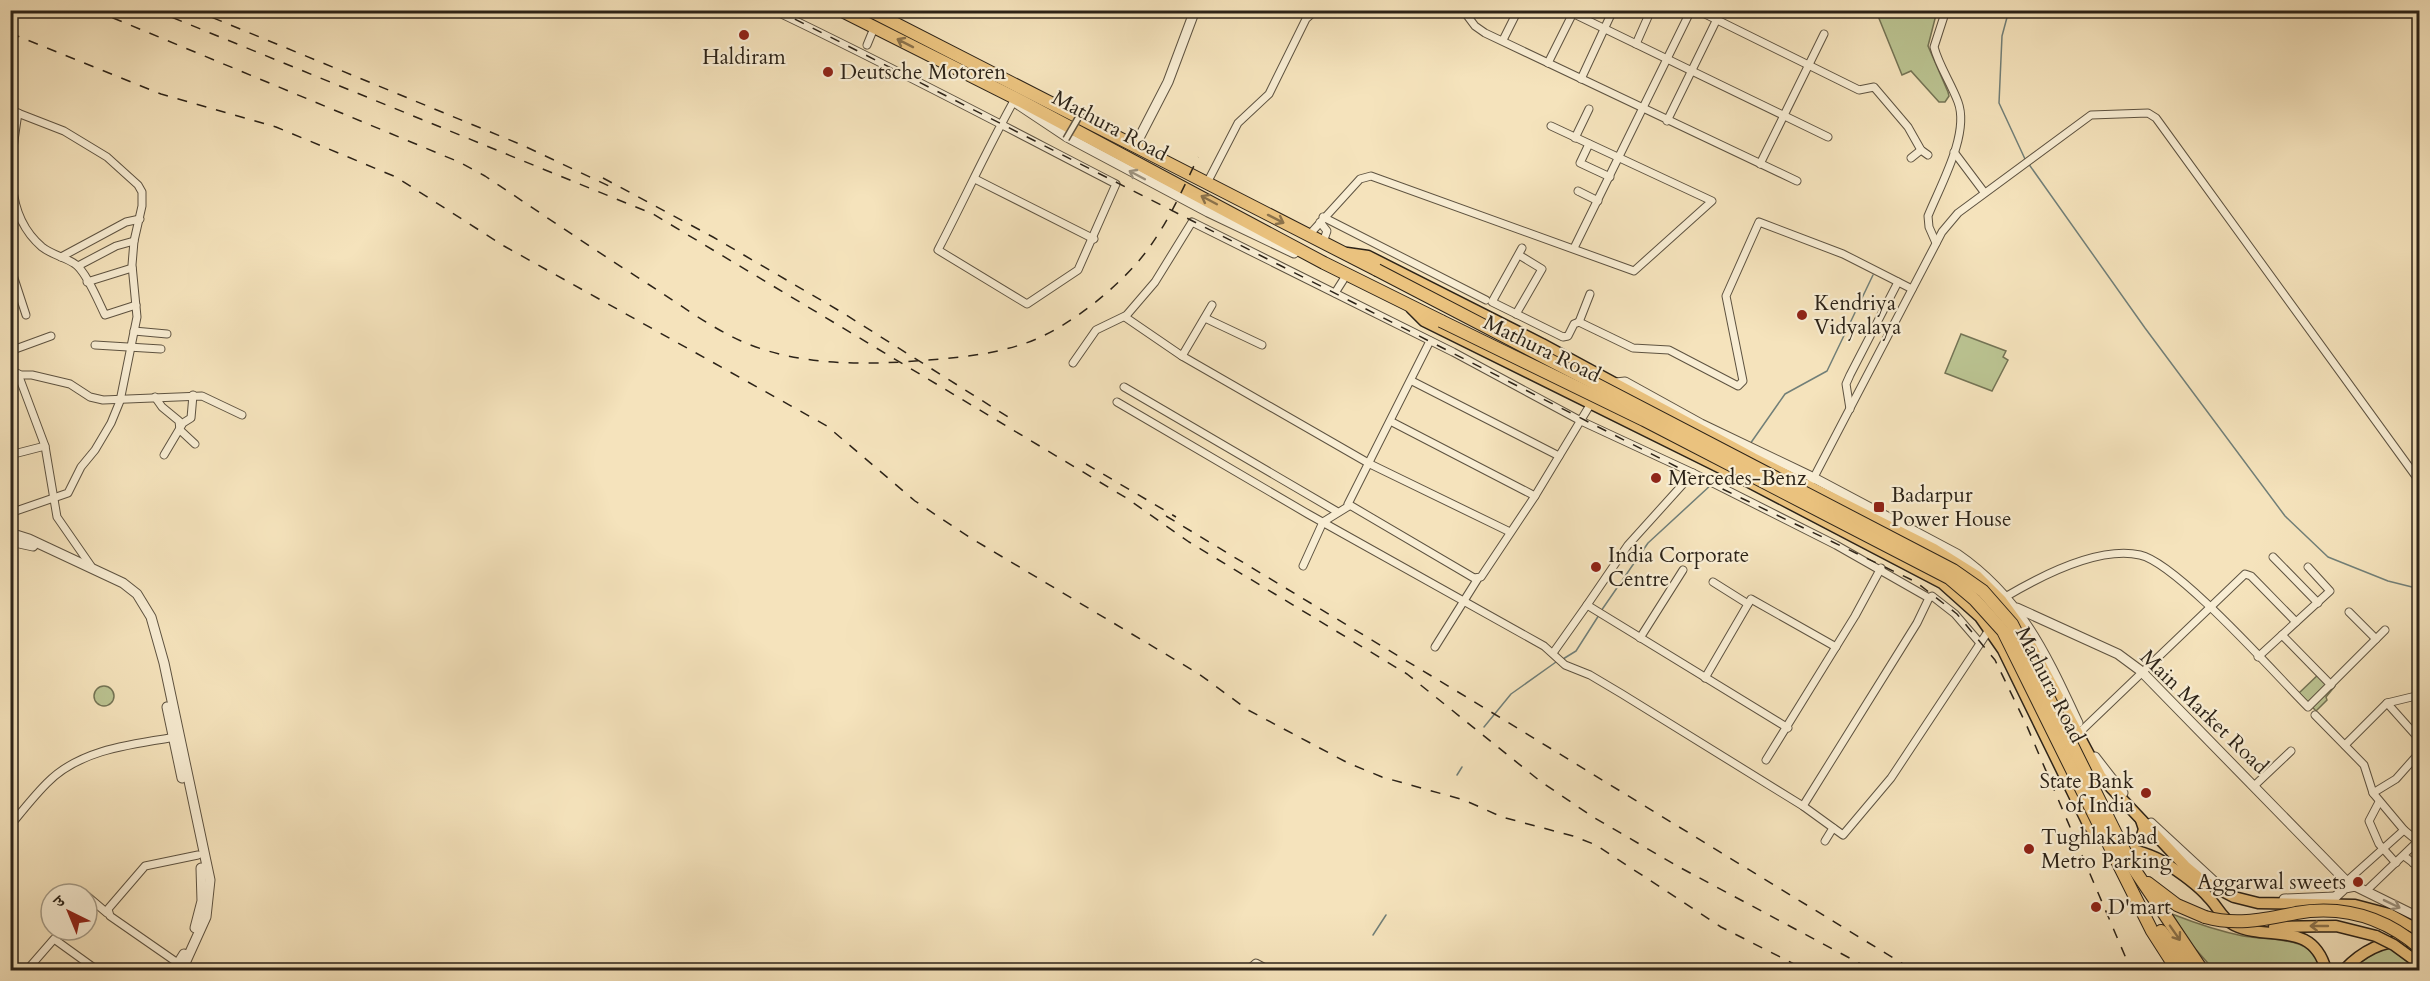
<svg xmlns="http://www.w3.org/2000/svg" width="2430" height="981" font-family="Cardo,'Noto Serif Devanagari',serif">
<rect width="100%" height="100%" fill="#f5e3bc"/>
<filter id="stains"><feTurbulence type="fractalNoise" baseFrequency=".00333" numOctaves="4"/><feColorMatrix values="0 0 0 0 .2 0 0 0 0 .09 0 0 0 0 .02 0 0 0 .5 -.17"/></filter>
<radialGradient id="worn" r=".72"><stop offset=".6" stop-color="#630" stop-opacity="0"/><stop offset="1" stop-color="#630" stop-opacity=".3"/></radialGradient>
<g fill="#bbc492" stroke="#747455" stroke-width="1.5">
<path d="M 1876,11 L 1937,11 L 1928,46 L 1948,92 L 1949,96 L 1945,102 L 1939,102 L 1911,71 L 1902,75 Z"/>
<path d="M 1961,334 L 2006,351 L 2003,357 L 2008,360 L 1992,391 L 1945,373 Z"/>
<path d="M 2321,672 L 2335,686 L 2326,697 L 2327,700 L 2316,711 L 2299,693 Z"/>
<circle cx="104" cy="696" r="10"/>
<path d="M 2172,914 C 2195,923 2218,931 2243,936 C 2269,941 2315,934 2320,970 L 2214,970 L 2191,944 Z"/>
<path d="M 2408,945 L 2419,946 L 2419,970 L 2348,970 L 2383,948 Z"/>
</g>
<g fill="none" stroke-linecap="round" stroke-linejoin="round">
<g stroke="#717f78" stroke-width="1.5">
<path d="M 2009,10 L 2002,36 L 1999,103 L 2025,159"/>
<path d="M 2028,163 L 2145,328 L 2285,516 L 2328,557 L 2388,581 L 2420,589"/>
<path d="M 1750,444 L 1785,394 L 1827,371 L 1873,275"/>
<path d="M 1716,481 L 1724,475"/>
<path d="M 1601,611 L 1648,543 L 1712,484"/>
<path d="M 1563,659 L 1576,651 L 1599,615"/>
<path d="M 1484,727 L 1511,694 L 1556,662"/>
<path d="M 1457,775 L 1462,767"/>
<path d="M 1373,935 L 1386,915"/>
</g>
<g stroke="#5e5341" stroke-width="9">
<g id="minor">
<path d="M 773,10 C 889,65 1002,125 1116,184 L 1078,270 L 1027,304 L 938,250 L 939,248 C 965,198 988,147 1015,99"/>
<path d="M 1463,10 L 1475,26 L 1485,33 L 1797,181"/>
<path d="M 1566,10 L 1828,137"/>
<path d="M 1697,10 L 1859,90 L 1874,87 L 1908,127 L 1921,150 L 1928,155"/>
<path d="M 1503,40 L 1518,10"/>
<path d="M 1636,44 L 1651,10"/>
<path d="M 867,45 L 874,28"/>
<path d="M 1548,63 L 1574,11"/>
<path d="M 1581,79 L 1613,10"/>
<path d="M 10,110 L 64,131 L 107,157 L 138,185 L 142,192 L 142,206 L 134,241 L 132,265 L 137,317 L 120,401 L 111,423 L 95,450 L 81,467 L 68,493 L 10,513"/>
<path d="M 18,113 C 11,159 2,213 42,247 C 52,255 65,257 75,264 C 86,271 99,303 105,315 L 136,305"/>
<path d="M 1667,121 L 1716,21"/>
<path d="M 1575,138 L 1589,109"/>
<path d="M 1589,144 L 1580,163 L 1610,177"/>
<path d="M 1954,152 L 1984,192"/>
<path d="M 1911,158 L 1921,150"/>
<path d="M 1760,164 L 1824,34"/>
<path d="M 975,179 L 1094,239"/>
<path d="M 1207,183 L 1238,123 L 1269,94 L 1306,19 L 1316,10"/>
<path d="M 1578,191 L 1598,201"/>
<path d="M 1323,217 L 1486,300"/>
<path d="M 1320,222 L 1327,231 L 1323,242"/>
<path d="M 1309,235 L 1360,179 L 1371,176 L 1634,271 L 1712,201 L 1551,126"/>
<path d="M 1936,243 L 1929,227 L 1928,216 C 1940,186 1970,134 1958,102 C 1951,83 1939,66 1934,47 L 1946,10"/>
<path d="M 1522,248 L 1492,302 L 1563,337 L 1568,336 L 1574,324 L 1579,322 L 1633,348 L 1669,350 L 1738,386 L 1743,381 L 1726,296 L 1759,222 L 1843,254 L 1912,289"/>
<path d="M 1574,248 L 1691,10"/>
<path d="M 61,257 L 126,222 L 140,219"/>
<path d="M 10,266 L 26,315"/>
<path d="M 78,266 L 116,246 L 134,241"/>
<path d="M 87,282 L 132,268"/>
<path d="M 1335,293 L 1347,274"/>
<path d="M 1212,305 L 1182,356 L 1370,464 L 1510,532"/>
<path d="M 1516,314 L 1542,269 L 1519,255"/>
<path d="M 1205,318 L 1262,345"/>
<path d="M 1579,322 L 1590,294"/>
<path d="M 134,331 L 167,334"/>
<path d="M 1430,341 L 1348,504 L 1474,578 L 1481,577 L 1535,496 L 1590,405"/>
<path d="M 95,345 L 161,349"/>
<path d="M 10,351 L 51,336"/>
<path d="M 1182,356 L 1125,317 L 1155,282 L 1192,222 L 1453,352 L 1581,421 L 1693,473 L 1836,545 L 1929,598 L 1917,623 L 1803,806"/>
<path d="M 1073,363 L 1096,330 L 1125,316"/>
<path d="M 10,370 L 21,375 L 32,375 L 70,384 L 90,397 L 103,400 L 202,396 L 242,415"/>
<path d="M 18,374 L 45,446 L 57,517 L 91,566"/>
<path d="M 1412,381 L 1559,456"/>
<path d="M 1124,387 L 1336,511"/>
<path d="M 155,397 L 162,407 L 179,421 L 180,430 L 195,444"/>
<path d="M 1117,402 L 1308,514 L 1544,646 L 1565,665 L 1590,675 L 1622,694 L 1803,806 L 1843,835 L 1891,778 L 1989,630"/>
<path d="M 1850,409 L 1846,384 L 1850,375 L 1898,282"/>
<path d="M 1392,422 L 1535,496"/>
<path d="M 10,455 L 45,446"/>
<path d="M 164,455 L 183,423 L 191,418 L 193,395"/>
<path d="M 1693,473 L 1628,545 L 1587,605 L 1788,728"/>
<path d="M 1812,481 L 1942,232 L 1958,213 L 2091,115 L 2148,113 L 2156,118 L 2420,482"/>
<path d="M 2273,557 L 2318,603"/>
<path d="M 1303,566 L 1323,522 L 1349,506"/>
<path d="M 1713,582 L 1748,604"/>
<path d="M 2007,596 C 2041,576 2099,546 2140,555 C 2177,563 2276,675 2308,707 L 2385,630"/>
<path d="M 1929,598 L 1932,596 L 1955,614 L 1980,643"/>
<path d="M 2349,612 L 2376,639"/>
<path d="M 2282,635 L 2331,685"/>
<path d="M 1640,638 L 1683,570"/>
<path d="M 1435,647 L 1477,580"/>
<path d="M 1553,653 L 1587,605"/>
<path d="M 2258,657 L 2330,591 L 2308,567"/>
<path d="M 1705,678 L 1751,599 L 1836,647"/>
<path d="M 2387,703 L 2420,740"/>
<path d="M 2315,715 L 2364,765 L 2373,793 L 2404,830 L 2347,881"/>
<path d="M 2081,731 L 2245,574 L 2251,576 L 2296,622"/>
<path d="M 2345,745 L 2387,703 L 2420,695"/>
<path d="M 1766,760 L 1855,616 L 1881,568"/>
<path d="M 2254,786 L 2291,751"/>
<path d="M 2373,793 L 2396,779 L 2420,752"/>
<path d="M 2379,802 L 2369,821 L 2379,844 L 2396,863"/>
<path d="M 10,826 C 22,811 34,796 47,783 C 80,749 133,744 177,737"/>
<path d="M 1825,841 L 1833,828"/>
<path d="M 2404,856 L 2420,868"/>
<path d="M 2413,863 L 2420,856"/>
<path d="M 2367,890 L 2416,843 L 2415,839 L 2404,830"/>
<path d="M 87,896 L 107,913"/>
<path d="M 182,966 L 110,916 L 108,909 L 145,866 L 198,855"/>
<path d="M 27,970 L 54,939 L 97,970"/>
<path d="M 1248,970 L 1256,963 L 1269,970"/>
</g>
</g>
<g stroke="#5e5341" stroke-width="11">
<g id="tertiary">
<path d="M 1016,103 L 1067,137 L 1208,212 L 1294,253"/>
<path d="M 1135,146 L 1168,82 L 1195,10"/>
<path d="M 1616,383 L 1625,382 L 1701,424 L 1814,478 L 1957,554 C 2021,598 2046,655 2078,723"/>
<path d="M 10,533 L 29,539 L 123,583 L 137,594 L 151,617 L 164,663 L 210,880 L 206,917 L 182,970"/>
<path d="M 10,541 L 33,546"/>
<path d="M 2017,608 L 2118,654 L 2141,671 L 2351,886"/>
<path d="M 167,707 L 182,778"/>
<path d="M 2095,757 L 2123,793"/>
<path d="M 2151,823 L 2218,885"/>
<path d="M 2284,899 L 2335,897"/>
<path d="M 2331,901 L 2345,888 L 2355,886 L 2420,918"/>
<path d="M 195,928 L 202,901 L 201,868"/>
<path d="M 174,970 L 184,954"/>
</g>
</g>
<g stroke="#2c2318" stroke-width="13">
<g id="primary">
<path d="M 1347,253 L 1368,256 L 1542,344 L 1753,458 L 1934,549 L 1977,576 L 2001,600 L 2022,629 L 2101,777 L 2185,866 L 2203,881 L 2234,897 L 2258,903 L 2355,905 L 2389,914 L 2420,931"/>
<path d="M 1411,308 L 1424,321 L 1743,479 L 1942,583 L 1980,617 L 2003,650 L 2089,826 C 2108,850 2137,846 2162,861 C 2178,871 2197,884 2209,898 C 2218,907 2222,919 2234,925 C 2268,942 2312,919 2326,970"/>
<path d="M 2125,848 L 2141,839 L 2144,829 L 2141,820"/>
<path d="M 2274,927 L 2336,926 L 2376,936"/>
<path d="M 2344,970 C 2362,951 2385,939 2412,941"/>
</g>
</g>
<g stroke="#2c2318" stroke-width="14">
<g id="trunk">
<path d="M 840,10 L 1021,101 L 1324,263 L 1441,321"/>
<path d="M 869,10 L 1377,270"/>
<path d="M 2132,866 L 2202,970"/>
<path d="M 2120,867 L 2152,931 L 2177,970"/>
<path d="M 2148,883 L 2177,905 L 2205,917"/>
<path d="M 2161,931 L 2191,970"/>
</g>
</g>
<use href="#minor" stroke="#f8edd3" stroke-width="7"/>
<use href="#tertiary" stroke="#f8edd3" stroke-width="9"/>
<use href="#primary" stroke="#eac27e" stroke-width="10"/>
<use href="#trunk" stroke="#eac27e" stroke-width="12"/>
<g stroke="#2c2318" stroke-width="1.5" stroke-dasharray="10 10" stroke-linecap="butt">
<path d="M 94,10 L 459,162 L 485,176 C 539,212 593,249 648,284 C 678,303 708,326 741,341 C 790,363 848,365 901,362 C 942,359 984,357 1023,344 C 1067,330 1125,283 1151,245 C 1170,218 1184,187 1198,157"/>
<path d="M 154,10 L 653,214 L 1128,499 L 1189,542 L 1407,674 L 1540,781 L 1593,817 L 1679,867 L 1872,970"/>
<path d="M 194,10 L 522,145 L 609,186"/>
<path d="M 777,10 L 1685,471 L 1916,582 L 1957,614 L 1995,660 L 2026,724 L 2131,970"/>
<path d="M 10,33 L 161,94 L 276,127 L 396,177 L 504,246 L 827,426 L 915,501 L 969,537 L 1199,674 L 1248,710 L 1348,763 L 1382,777 L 1464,800 L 1502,817 L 1573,836 L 1596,845 L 1721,927 L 1806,970"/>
<path d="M 603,178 L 713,237 L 843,313 L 1016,422"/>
<path d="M 1086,464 L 1176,517"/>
<path d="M 1166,516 L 1473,701 L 1913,970"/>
</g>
<g stroke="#5e5341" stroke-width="8" stroke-linecap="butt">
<path id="pedestrian-bridge" d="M 1066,139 L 1084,108"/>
</g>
<g stroke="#2c2318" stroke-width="13" stroke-linecap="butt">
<path id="primary-bridge" d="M 2376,936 L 2394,945 L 2420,964"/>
</g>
<g stroke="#2c2318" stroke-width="14" stroke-linecap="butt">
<g id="trunk-bridge">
<path d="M 1377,270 L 1953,570 L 1983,591 L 2012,624 L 2130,862"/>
<path d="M 1441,321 L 1644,420 L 1949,578 L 1975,600 L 2003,631 L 2120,867"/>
<path d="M 2205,917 C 2237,926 2265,919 2296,913 C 2343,905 2384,917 2420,948"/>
</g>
</g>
<use href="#pedestrian-bridge" stroke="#f8edd3" stroke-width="5"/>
<use href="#primary-bridge" stroke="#eac27e" stroke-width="10"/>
<use href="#trunk-bridge" stroke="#eac27e" stroke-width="12"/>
</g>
<defs><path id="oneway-shaft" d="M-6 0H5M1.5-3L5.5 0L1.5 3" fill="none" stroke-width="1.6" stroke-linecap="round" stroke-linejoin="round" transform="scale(1.5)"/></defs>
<g stroke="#8b724b">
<use href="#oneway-shaft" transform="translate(905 43) rotate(-153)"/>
<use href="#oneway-shaft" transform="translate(1209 200) rotate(-152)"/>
<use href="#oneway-shaft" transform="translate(1276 219) rotate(27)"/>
<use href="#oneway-shaft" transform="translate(2319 926) rotate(-180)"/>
<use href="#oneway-shaft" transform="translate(2175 933) rotate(55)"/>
</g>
<g stroke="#9c927f">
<use href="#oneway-shaft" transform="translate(1137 175) rotate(-152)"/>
<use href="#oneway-shaft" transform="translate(2392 904) rotate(26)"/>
</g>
<g fill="#8f2418" stroke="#f8edd3" stroke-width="2">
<circle cx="744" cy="35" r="6"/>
<circle cx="828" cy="72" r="6"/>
<circle cx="1802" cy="315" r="6"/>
<circle cx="1656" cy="478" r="6"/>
<rect x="1873" y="501" width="12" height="12" rx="3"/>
<circle cx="1596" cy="567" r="6"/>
<circle cx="2146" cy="793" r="6"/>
<circle cx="2029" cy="849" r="6"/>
<circle cx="2358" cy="882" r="6"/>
<circle cx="2096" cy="907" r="6"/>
</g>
<g text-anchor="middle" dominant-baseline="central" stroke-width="4.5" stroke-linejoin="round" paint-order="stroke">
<g font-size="21" fill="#2c2318" stroke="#f8edd3" text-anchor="start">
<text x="744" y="57" text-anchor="middle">Haldiram</text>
<text x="840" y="72">Deutsche Motoren</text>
<text x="1814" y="303">Kendriya<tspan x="1814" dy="24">Vidyalaya</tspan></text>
<text x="1668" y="478">Mercedes-Benz</text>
<text x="1891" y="495">Badarpur<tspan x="1891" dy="24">Power House</tspan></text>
<text x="1608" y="555">India Corporate<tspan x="1608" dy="24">Centre</tspan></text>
<text x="2134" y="781" text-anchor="end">State Bank<tspan x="2134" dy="24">of India</tspan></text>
<text x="2041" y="837">Tughlakabad<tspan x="2041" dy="24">Metro Parking</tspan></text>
<text x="2346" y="882" text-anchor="end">Aggarwal sweets</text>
<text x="2108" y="907">D'mart</text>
</g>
<g font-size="21" fill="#2c2318" stroke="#f8edd3">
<text transform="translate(1110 126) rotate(28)">Mathura Road</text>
<text transform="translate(1542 349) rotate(26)">Mathura Road</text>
<text transform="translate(2050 685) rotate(63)">Mathura Road</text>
<text transform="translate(2204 712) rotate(44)">Main Market Road</text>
</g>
</g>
<rect width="2430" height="981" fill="none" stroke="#f5e3bc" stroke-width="36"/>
<rect x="12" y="12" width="2406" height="957" fill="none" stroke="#2c2318" stroke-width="3"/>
<rect x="18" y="18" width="2394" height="945" fill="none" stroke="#2c2318" stroke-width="1.5"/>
<g transform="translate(69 912) rotate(317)"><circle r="28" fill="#f8edd3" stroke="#a69c88" stroke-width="1.5"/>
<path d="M0-4.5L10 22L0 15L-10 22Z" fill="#8f2418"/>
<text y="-9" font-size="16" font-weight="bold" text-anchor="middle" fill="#2c2318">उ</text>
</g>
<rect width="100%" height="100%" filter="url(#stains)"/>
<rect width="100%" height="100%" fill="url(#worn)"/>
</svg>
